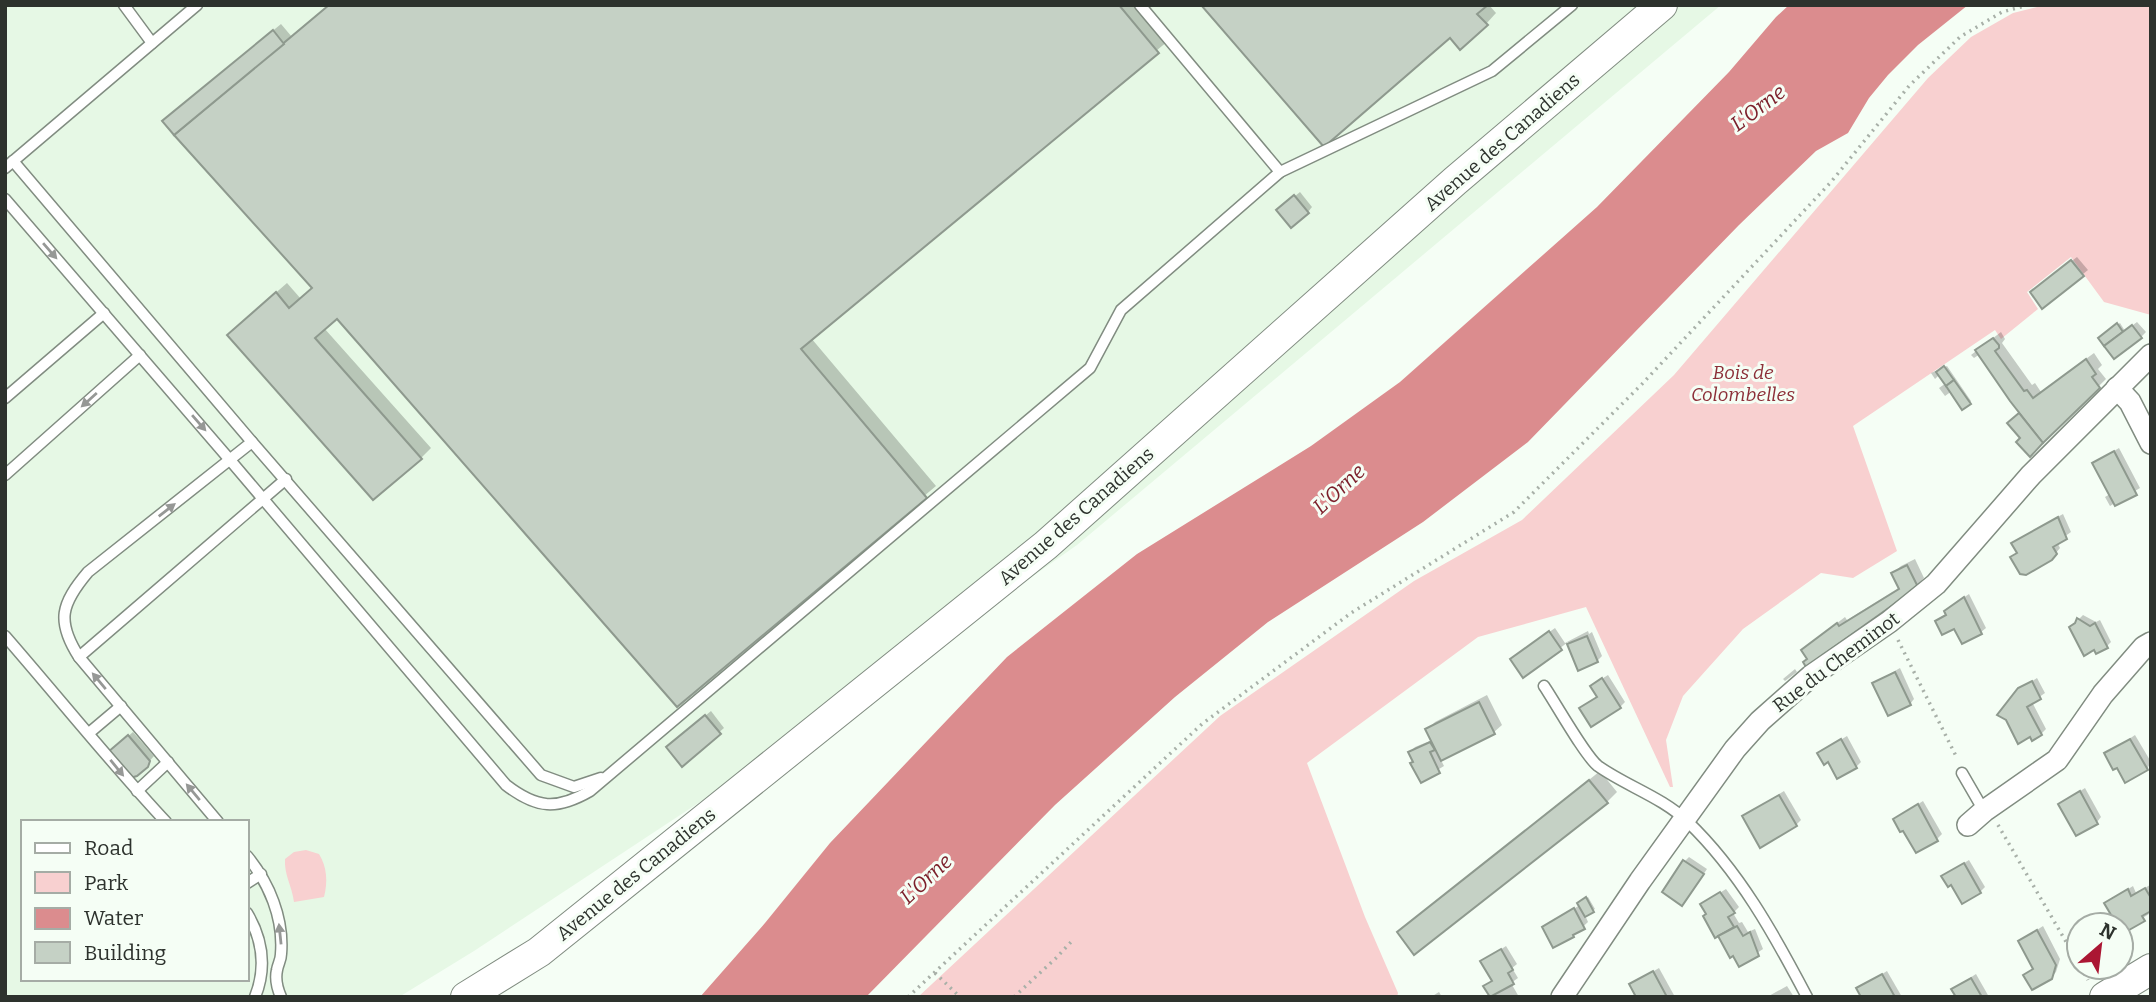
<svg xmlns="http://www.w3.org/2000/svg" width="2156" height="1002" font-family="Bitter,serif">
<rect width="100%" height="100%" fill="#f5fef5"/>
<path fill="#e6f8e5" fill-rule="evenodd" d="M 5,5 L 1721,5 L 1077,545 L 897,672 L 474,951 L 399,997 L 5,997 ZM 23,822 L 247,822 L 247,979 L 23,979 Z"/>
<g fill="#f8d0d0">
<path d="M 2045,5 L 2151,5 L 2151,315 L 2104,302 L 2071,257 L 2027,292 L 2038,309 L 2001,339 L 1995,330 L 1853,426 L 1897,551 L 1853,578 L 1821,573 L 1743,629 L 1683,696 L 1666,740 L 1673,787 L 1670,787 L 1586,607 L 1478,637 L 1307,763 L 1365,917 L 1398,993 L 1397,997 L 918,997 L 1220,716 L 1414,581 L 1522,520 L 1674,375 L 1928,78 L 1971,37 L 2013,13 Z"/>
<path d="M 306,850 L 319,854 C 327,867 328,882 324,897 L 294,902 C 292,886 284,875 285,859 L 294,852 Z"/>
</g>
<path fill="#db8c8e" d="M 1789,5 L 1968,5 L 1918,45 L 1888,75 L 1869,98 L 1848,133 L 1816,151 L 1739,225 L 1528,442 L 1423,522 L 1268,622 L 1175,697 L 1055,805 L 866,997 L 700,997 L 765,923 L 830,843 L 1007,657 L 1137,554 L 1311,446 L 1400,382 L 1597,207 L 1729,72 L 1776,17 Z"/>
<g fill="#0003">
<path d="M 329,5 L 1137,5 L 1168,41 L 811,338 L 936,486 L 677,704 L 337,316 L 324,328 L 431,448 L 421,458 L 240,324 L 287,283 L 301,299 L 314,288 L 172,114 L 281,24 L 292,37 Z"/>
<path d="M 1203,5 L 1489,5 L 1496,13 L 1486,24 L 1451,36 Z"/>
<path d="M 1300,192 L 1312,207 L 1308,212 L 1283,206 Z"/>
<path d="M 2077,257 L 2088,270 L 2043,306 L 2037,288 Z"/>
<path d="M 2137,322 L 2146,332 L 2141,337 L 2100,338 L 2120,323 L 2125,331 Z"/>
<path d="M 2001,332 L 2005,339 L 2002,343 L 2032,385 L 2035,383 L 2041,392 L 2094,353 L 2102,365 L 2098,369 L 2106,379 L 2030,454 L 2015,418 L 2021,413 L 1980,354 L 1974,358 L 1971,355 Z"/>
<path d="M 1947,366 L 1971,401 L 1970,403 L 1952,391 L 1945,396 L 1939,388 L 1946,383 L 1940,374 L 1935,379 L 1931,373 Z"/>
<path d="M 2119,448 L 2140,488 L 2110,506 L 2105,497 L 2110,494 L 2094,463 Z"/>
<path d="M 2063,514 L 2071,532 L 2057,542 L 2060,548 L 2051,559 L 2013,557 L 2018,552 L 2013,543 L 2018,539 Z"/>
<path d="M 1915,559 L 1924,578 L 1916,586 L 1809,659 L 1811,643 L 1845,617 L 1847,620 L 1900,587 L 1893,573 L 1901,566 Z"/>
<path d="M 1969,594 L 1986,628 L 1981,632 L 1937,621 L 1947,613 L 1951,606 Z"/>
<path d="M 2083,615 L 2096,622 L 2100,620 L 2111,642 L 2107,646 L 2095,648 L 2071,627 Z"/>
<path d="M 1555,628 L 1565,643 L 1588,631 L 1589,634 L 1592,632 L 1602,656 L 1597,661 L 1579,668 L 1568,642 L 1524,676 L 1517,655 Z"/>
<path d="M 1900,668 L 1914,699 L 1910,704 L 1874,683 Z"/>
<path d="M 1795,669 L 1797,672 L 1785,681 L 1783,679 Z"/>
<path d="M 1608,675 L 1625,702 L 1620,707 L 1581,708 L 1598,696 L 1597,682 Z"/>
<path d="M 2037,678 L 2045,693 L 2032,702 L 2046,729 L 2041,734 L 2031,734 L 2020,689 Z"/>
<path d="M 1487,695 L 1502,725 L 1494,732 L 1441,760 L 1444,766 L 1421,780 L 1410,752 L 1415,747 L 1432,740 L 1427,730 L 1435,722 Z"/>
<path d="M 711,711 L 724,728 L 682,764 L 673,743 Z"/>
<path d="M 133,732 L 154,756 L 137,775 L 115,748 Z"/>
<path d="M 2135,735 L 2151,762 L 2147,769 L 2107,754 Z"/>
<path d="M 1847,736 L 1861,762 L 1856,767 L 1829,760 L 1819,753 Z"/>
<path d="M 1600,771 L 1617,792 L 1607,802 L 1399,933 Z"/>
<path d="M 2085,788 L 2101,817 L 2097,822 L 2060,804 Z"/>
<path d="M 1784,791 L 1801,820 L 1796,825 L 1744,816 Z"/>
<path d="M 1923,801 L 1942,834 L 1937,839 L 1895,819 Z"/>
<path d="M 1689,857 L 1707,869 L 1687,899 L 1684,862 Z"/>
<path d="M 1969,860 L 1985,887 L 1980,892 L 1952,883 L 1943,876 Z"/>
<path d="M 2150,885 L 2151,909 L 2147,911 L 2149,914 L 2122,931 L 2121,925 L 2119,925 L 2106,903 L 2133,886 L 2136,893 Z"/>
<path d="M 1726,889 L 1739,907 L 1733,913 L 1739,923 L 1742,922 L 1748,932 L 1755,929 L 1763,949 L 1739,965 L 1702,904 Z"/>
<path d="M 1588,897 L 1595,909 L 1585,915 L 1588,922 L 1573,936 L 1544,927 L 1580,905 L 1581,901 Z"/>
<path d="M 2043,926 L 2060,959 L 2056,972 L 2051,978 L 2026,975 L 2034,968 L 2020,941 Z"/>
<path d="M 1506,946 L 1517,964 L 1512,968 L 1518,978 L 1511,983 L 1519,997 L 1498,997 L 1486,986 L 1493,980 L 1482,962 Z"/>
<path d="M 1659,968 L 1675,997 L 1638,997 L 1632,984 Z"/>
<path d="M 1887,971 L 1902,997 L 1862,997 L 1858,989 Z"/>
<path d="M 1976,974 L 1989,997 L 1958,997 L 1953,989 Z"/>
<path d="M 1787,986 L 1794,997 L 1767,997 Z"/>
<path d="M 1439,992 L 1442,997 L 1431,997 Z"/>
</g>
<g fill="#c5d1c5" stroke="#8e998e" stroke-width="2">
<path d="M 329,5 L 1119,5 L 1159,53 L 801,349 L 927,498 L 677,707 L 337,319 L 315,338 L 422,459 L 373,500 L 227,335 L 276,292 L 289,308 L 312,288 L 174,135 Z"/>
<path d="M 1201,5 L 1488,5 L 1477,14 L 1488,25 L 1460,50 L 1450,38 L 1324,147 Z"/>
<path d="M 273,30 L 284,44 L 174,135 L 162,121 Z"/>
<path d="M 1294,195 L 1309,213 L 1291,228 L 1276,210 Z"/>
<path d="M 2071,260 L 2084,276 L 2042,309 L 2030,292 Z"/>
<path d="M 2117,323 L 2123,332 L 2104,346 L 2098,338 Z"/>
<path d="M 2132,325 L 2142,338 L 2114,359 L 2104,346 Z"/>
<path d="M 1993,338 L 1999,345 L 1999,348 L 1995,351 L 2024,391 L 2027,390 L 2033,398 L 2086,359 L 2096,374 L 2092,377 L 2100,388 L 2043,443 L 2010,401 L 1975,350 Z"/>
<path d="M 1944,366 L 1954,380 L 1946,386 L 1936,372 Z"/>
<path d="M 1954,380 L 1971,404 L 1962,410 L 1946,386 Z"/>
<path d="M 2019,413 L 2043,443 L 2030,457 L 2016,442 L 2020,438 L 2007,423 Z"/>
<path d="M 2114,451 L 2137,495 L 2115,506 L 2092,463 Z"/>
<path d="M 2058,517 L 2067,539 L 2053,547 L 2057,554 L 2052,560 L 2026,575 L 2020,574 L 2010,557 L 2017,553 L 2011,543 Z"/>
<path d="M 1907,565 L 1918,587 L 1806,667 L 1803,662 L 1807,659 L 1801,650 L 1837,623 L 1839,626 L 1899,589 L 1891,573 Z"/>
<path d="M 1964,597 L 1982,634 L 1962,644 L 1954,629 L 1942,635 L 1935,621 L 1946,615 L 1944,611 Z"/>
<path d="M 2077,618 L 2090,626 L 2095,623 L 2108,648 L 2096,654 L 2094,650 L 2084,656 L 2069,627 L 2075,623 Z"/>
<path d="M 1549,631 L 1562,650 L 1523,678 L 1510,659 Z"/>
<path d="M 1587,636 L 1598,662 L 1578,671 L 1567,644 Z"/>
<path d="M 1895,672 L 1911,705 L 1888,716 L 1872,683 Z"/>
<path d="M 1602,678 L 1621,708 L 1591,727 L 1579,708 L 1597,697 L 1590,686 Z"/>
<path d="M 2032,681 L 2041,699 L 2027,707 L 2042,735 L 2032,741 L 2030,737 L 2018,744 L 2006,720 L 1997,715 L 2018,688 Z"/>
<path d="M 1479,702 L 1495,734 L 1441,761 L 1425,729 Z"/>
<path d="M 705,715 L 721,734 L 682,767 L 666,747 Z"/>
<path d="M 128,735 L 150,761 L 148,767 L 137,776 L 130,778 L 108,752 Z"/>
<path d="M 1841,739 L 1857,768 L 1837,779 L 1828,762 L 1824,765 L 1817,753 Z"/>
<path d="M 2130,739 L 2148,770 L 2125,783 L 2117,768 L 2113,770 L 2104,753 Z"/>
<path d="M 1430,742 L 1435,750 L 1430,752 L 1440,773 L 1421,783 L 1410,763 L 1413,762 L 1408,752 Z"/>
<path d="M 1589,780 L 1608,803 L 1414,955 L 1397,932 Z"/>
<path d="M 2080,791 L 2098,824 L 2076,836 L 2058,804 Z"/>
<path d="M 1779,795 L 1797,826 L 1760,848 L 1742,816 Z"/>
<path d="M 1918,804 L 1938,841 L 1916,853 L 1903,831 L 1900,832 L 1893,819 Z"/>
<path d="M 1683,860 L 1704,874 L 1682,906 L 1662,892 Z"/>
<path d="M 1964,863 L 1981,893 L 1962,904 L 1951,885 L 1948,887 L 1941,876 Z"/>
<path d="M 2145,888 L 2151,898 L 2151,911 L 2142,916 L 2145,921 L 2122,934 L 2121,925 L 2117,925 L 2104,903 L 2128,889 L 2131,896 Z"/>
<path d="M 1720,892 L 1735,913 L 1728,917 L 1734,927 L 1715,938 L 1703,916 L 1706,914 L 1700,904 Z"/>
<path d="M 1586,897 L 1594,912 L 1585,917 L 1577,903 Z"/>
<path d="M 1574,908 L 1585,929 L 1573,935 L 1574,937 L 1553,948 L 1542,927 Z"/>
<path d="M 1737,926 L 1743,936 L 1750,932 L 1759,956 L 1739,967 L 1733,956 L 1730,958 L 1718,936 Z"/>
<path d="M 2037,930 L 2056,965 L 2052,979 L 2032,990 L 2023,975 L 2033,969 L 2018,941 Z"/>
<path d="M 1501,949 L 1513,970 L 1508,973 L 1514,984 L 1490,997 L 1483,986 L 1492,981 L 1480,961 Z"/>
<path d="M 1653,971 L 1667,997 L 1636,997 L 1629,984 Z"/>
<path d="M 1882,974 L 1895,997 L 1861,997 L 1856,988 Z"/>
<path d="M 1971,978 L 1982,997 L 1956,997 L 1951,989 Z"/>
</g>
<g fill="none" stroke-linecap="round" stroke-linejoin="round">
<g stroke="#818c81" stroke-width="13">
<g id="lane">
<path d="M 124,5 L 152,43"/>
<path d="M 1140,5 L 1280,172"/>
<path d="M 13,161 L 252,442 L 88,572 C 61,604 56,621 79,657 L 218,822"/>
<path d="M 5,168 L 197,5"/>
<path d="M 5,199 L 230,460 L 506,785 C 537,809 557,810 590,791 L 1090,368 L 1121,310 L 1280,172 L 1492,71 L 1572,5"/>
<path d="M 5,398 L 104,313"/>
<path d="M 252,442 L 541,775 L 574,787 L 601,778"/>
<path d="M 5,475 L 140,355"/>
<path d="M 5,636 C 59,698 110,762 166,822"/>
<path d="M 79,657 L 286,479"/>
<path d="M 1544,686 C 1555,702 1585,756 1598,766 C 1626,786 1662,797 1688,822 C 1739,871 1774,934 1807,997"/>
<path d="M 89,733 L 121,706"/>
<path d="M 1962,773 L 1984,811"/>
<path d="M 137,791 L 168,762"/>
<path d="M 247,856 C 269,883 284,918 281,954 C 281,960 278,964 277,970 C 275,979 277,988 281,997"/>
<path d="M 247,883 L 261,874"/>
<path d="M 247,913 C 263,940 267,967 255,997"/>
</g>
</g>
<g stroke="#818c81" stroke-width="24">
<g id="street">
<path d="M 2117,388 L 2130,402 L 2151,443"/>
<path d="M 1968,825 L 1984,811 L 2057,760 L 2103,694 L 2144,647 L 2151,643"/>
<path d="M 1562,997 L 1640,881 L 1735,749 L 1760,721 L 1811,676 L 1889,622 L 1936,584 L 2031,475 L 2151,355"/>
</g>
</g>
<g stroke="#818c81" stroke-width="32">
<g id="secondary">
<path d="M 466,997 L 539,952 L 1046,545 L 1455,181 L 1662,5"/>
<path d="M 2105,997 L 2151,969"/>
</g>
</g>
<g stroke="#a8b0a8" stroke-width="3.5" stroke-dasharray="2 5" stroke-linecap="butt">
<path d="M 1898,640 L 1957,758"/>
<path d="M 1998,825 L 2079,964"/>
<path d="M 2081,967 L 2088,980"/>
<path d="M 935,973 L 960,997"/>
<path d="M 908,997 L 1202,724 L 1351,613 L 1514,512 L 1642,384 L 1831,182 L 1909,86 L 1960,37 L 2002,12 L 2028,5"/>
<path d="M 1014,997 L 1056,958 L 1071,942"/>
</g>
<use href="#lane" stroke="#fff" stroke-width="10"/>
<use href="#street" stroke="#fff" stroke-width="21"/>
<use href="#secondary" stroke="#fff" stroke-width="30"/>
</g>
<defs><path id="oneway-solid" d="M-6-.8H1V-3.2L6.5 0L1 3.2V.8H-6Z" transform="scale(1.75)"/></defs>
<g fill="#969896">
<use href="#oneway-solid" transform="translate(50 251) rotate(49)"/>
<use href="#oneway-solid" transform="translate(89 400) rotate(138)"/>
<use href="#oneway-solid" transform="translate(199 423) rotate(49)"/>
<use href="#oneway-solid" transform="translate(167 510) rotate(-38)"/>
<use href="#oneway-solid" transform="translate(99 681) rotate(-130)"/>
<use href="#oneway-solid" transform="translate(117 768) rotate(51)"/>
<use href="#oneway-solid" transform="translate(193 792) rotate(-130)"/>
<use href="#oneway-solid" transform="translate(280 934) rotate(-96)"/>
</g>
<g text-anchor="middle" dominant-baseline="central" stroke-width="6" stroke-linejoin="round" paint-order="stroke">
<g font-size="19" fill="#2d322d" stroke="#f5fef5">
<text transform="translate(1502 142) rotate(-41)">Avenue des Canadiens</text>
<text transform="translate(1076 516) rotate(-41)">Avenue des Canadiens</text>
<text transform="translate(1836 662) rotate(-37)">Rue du Cheminot</text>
<text transform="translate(636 874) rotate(-39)">Avenue des Canadiens</text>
</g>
<g font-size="19" font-style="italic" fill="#8c2f38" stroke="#f5fef5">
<text x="1743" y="372">Bois de<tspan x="1743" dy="22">Colombelles</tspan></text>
</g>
<g font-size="21" font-style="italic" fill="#7c202b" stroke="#f5fef5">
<text transform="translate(1758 108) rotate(-37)">L'Orne</text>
<text transform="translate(1339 489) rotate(-43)">L'Orne</text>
<text transform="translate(926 879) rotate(-43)">L'Orne</text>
</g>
</g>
<rect width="2156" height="1002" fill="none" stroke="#2d322d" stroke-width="14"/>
<rect x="21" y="820" width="228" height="161" fill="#f5fef5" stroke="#a5aca5" stroke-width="2"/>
<rect x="35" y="843" width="35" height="10" fill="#ffffff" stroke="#a5aca5" stroke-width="2"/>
<text x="84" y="855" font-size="21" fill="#2d322d">Road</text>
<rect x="35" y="872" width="35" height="21" fill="#f8d0d0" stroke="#a5aca5" stroke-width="2"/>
<text x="84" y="890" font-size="21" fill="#2d322d">Park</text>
<rect x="35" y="908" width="35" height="21" fill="#db8c8e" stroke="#a5aca5" stroke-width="2"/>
<text x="84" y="925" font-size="21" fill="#2d322d">Water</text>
<rect x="35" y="942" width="35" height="21" fill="#c5d1c5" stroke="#a5aca5" stroke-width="2"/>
<text x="84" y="960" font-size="21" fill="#2d322d">Building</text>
<g transform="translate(2100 946) rotate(28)"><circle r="33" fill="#f5fef5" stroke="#a5aca5" stroke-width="2"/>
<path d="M0-5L12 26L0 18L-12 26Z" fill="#ab1633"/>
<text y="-10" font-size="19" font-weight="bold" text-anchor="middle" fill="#2d322d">N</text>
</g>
</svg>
